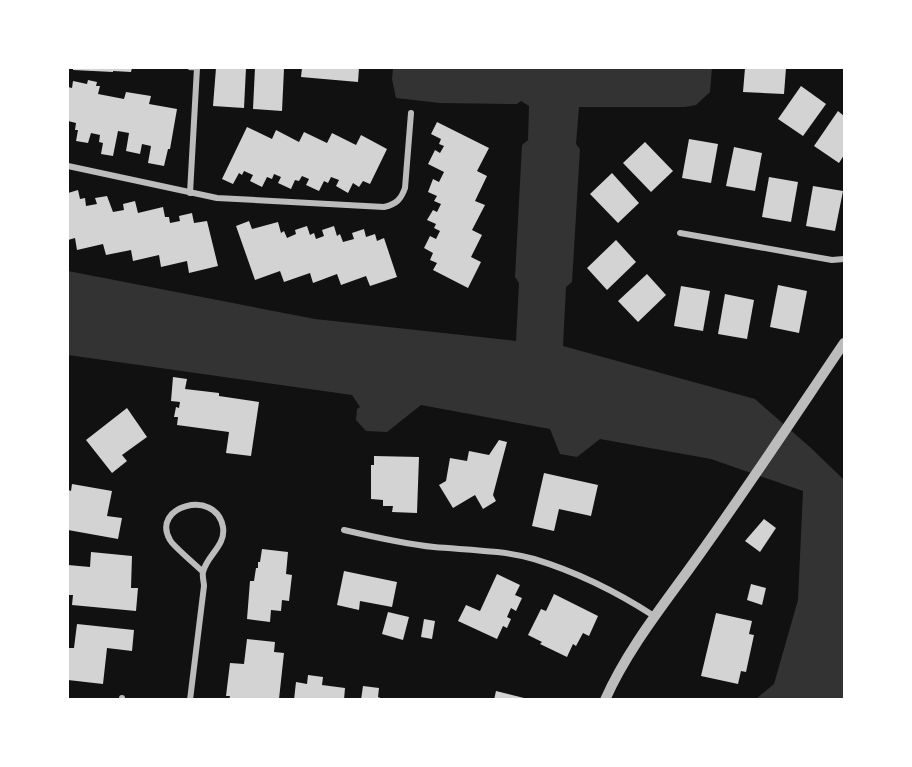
<svg xmlns="http://www.w3.org/2000/svg" width="912" height="767" font-family="'Open Sans',sans-serif">
<rect width="100%" height="100%" fill="#111"/>
<path fill="#333" d="M 393,68 L 712,68 L 710,92 L 696,105 L 685,107 L 579,107 L 576,144 L 580,149 L 572,282 L 566,287 L 563,346 L 755,399 L 811,448 L 844,480 L 844,699 L 756,699 L 774,684 L 798,600 L 803,491 L 711,459 L 600,439 L 577,457 L 560,454 L 550,429 L 421,405 L 387,432 L 366,431 L 356,420 L 357,409 L 360,407 L 352,395 L 68,355 L 68,271 L 315,319 L 516,341 L 519,283 L 515,277 L 522,145 L 528,140 L 529,106 L 521,101 L 517,104 L 440,103 L 396,98 L 392,79 Z"/>
<g fill="#d3d3d3">
<path d="M 73,68 L 132,68 L 131,72 L 113,71 L 113,72 L 73,70 Z"/>
<path d="M 216,68 L 246,68 L 244,108 L 213,106 Z"/>
<path d="M 255,68 L 284,69 L 282,111 L 253,109 Z"/>
<path d="M 302,68 L 359,68 L 358,82 L 301,77 Z"/>
<path d="M 745,68 L 786,68 L 784,94 L 743,92 Z"/>
<path d="M 88,80 L 97,82 L 96,86 L 100,86 L 98,94 L 124,99 L 126,92 L 151,96 L 149,104 L 177,109 L 170,149 L 168,149 L 164,166 L 148,163 L 151,146 L 142,144 L 140,154 L 126,151 L 129,133 L 118,131 L 113,156 L 101,154 L 103,143 L 99,142 L 100,135 L 91,133 L 88,143 L 76,141 L 78,130 L 75,130 L 76,123 L 68,121 L 68,87 L 72,88 L 73,81 L 87,84 Z"/>
<path d="M 801,86 L 826,104 L 803,136 L 778,119 Z"/>
<path d="M 838,111 L 844,116 L 844,155 L 839,163 L 814,146 Z"/>
<path d="M 437,122 L 489,148 L 477,171 L 487,176 L 475,201 L 485,205 L 472,230 L 482,235 L 471,257 L 481,262 L 468,288 L 433,270 L 437,263 L 430,260 L 433,253 L 424,248 L 430,236 L 436,239 L 440,231 L 434,228 L 436,224 L 427,220 L 433,210 L 437,212 L 441,204 L 434,201 L 437,196 L 428,192 L 433,179 L 439,182 L 444,172 L 428,164 L 435,150 L 440,153 L 444,146 L 439,144 L 441,139 L 431,134 Z"/>
<path d="M 247,127 L 272,139 L 276,130 L 299,142 L 304,132 L 327,143 L 332,133 L 356,145 L 361,135 L 387,149 L 370,184 L 363,181 L 359,187 L 353,183 L 348,193 L 336,186 L 339,180 L 331,177 L 328,183 L 324,181 L 319,191 L 306,185 L 309,179 L 302,176 L 299,181 L 295,180 L 291,189 L 278,183 L 281,177 L 274,174 L 272,179 L 267,177 L 262,187 L 250,181 L 253,175 L 244,171 L 242,175 L 239,173 L 233,184 L 222,179 Z"/>
<path d="M 689,139 L 718,144 L 711,183 L 682,178 Z"/>
<path d="M 645,142 L 673,171 L 651,192 L 623,163 Z"/>
<path d="M 734,147 L 762,153 L 755,191 L 726,186 Z"/>
<path d="M 612,173 L 639,203 L 618,223 L 590,194 Z"/>
<path d="M 769,177 L 798,182 L 791,222 L 762,217 Z"/>
<path d="M 813,186 L 843,191 L 835,231 L 806,226 Z"/>
<path d="M 78,190 L 80,199 L 85,198 L 86,206 L 97,204 L 95,198 L 107,196 L 113,212 L 124,210 L 123,204 L 135,201 L 138,213 L 163,207 L 165,217 L 169,217 L 170,223 L 180,221 L 179,216 L 192,213 L 194,223 L 207,221 L 218,266 L 189,273 L 187,261 L 161,267 L 159,255 L 133,261 L 131,250 L 106,255 L 103,244 L 77,250 L 75,238 L 68,240 L 68,193 Z"/>
<path d="M 249,221 L 252,229 L 278,222 L 281,233 L 284,231 L 287,238 L 296,234 L 295,230 L 307,226 L 310,235 L 314,233 L 316,239 L 324,236 L 322,230 L 334,226 L 337,236 L 340,234 L 343,242 L 354,239 L 352,233 L 364,229 L 366,237 L 375,234 L 377,241 L 384,238 L 397,277 L 370,286 L 366,276 L 341,285 L 337,274 L 313,283 L 310,273 L 284,282 L 280,271 L 255,280 L 236,226 Z"/>
<path d="M 616,240 L 636,262 L 607,290 L 587,268 Z"/>
<path d="M 647,274 L 666,295 L 638,322 L 618,301 Z"/>
<path d="M 778,285 L 807,291 L 799,333 L 770,327 Z"/>
<path d="M 681,286 L 710,291 L 703,331 L 674,326 Z"/>
<path d="M 725,294 L 754,300 L 747,339 L 718,334 Z"/>
<path d="M 173,377 L 187,379 L 185,389 L 219,393 L 219,396 L 259,402 L 251,456 L 226,453 L 229,432 L 177,425 L 178,417 L 174,417 L 176,407 L 179,408 L 180,402 L 171,401 Z"/>
<path d="M 127,408 L 147,437 L 122,455 L 127,461 L 112,473 L 86,440 Z"/>
<path d="M 499,440 L 507,442 L 493,495 L 496,501 L 483,509 L 475,495 L 453,508 L 439,485 L 446,481 L 450,458 L 467,461 L 469,451 L 489,455 Z"/>
<path d="M 374,456 L 419,457 L 417,513 L 392,512 L 393,506 L 383,506 L 383,500 L 371,499 L 371,465 L 374,465 Z"/>
<path d="M 544,473 L 598,485 L 591,516 L 559,509 L 554,531 L 532,526 Z"/>
<path d="M 72,484 L 112,491 L 107,516 L 122,518 L 118,539 L 68,530 L 68,490 L 71,491 Z"/>
<path d="M 764,519 L 776,528 L 760,552 L 745,541 Z"/>
<path d="M 262,549 L 288,552 L 286,574 L 292,575 L 289,601 L 282,600 L 281,611 L 271,610 L 270,622 L 247,619 L 250,581 L 254,581 L 256,568 L 258,568 L 258,562 L 260,562 Z"/>
<path d="M 91,552 L 132,556 L 131,588 L 138,588 L 136,611 L 72,605 L 73,595 L 68,595 L 68,565 L 90,567 Z"/>
<path d="M 344,571 L 397,582 L 392,607 L 360,601 L 359,610 L 337,605 Z"/>
<path d="M 497,574 L 520,585 L 515,595 L 522,598 L 516,611 L 511,608 L 507,617 L 511,619 L 507,628 L 503,626 L 497,639 L 458,621 L 466,605 L 480,611 Z"/>
<path d="M 751,584 L 766,588 L 762,605 L 747,600 Z"/>
<path d="M 554,594 L 598,616 L 589,636 L 583,633 L 576,646 L 573,644 L 567,657 L 540,644 L 542,642 L 528,635 L 541,609 L 546,611 Z"/>
<path d="M 388,612 L 409,617 L 403,640 L 382,634 Z"/>
<path d="M 716,613 L 752,621 L 749,634 L 754,635 L 746,672 L 741,671 L 738,684 L 701,676 Z"/>
<path d="M 424,619 L 435,621 L 432,639 L 421,637 Z"/>
<path d="M 77,624 L 134,630 L 132,651 L 107,648 L 103,684 L 68,680 L 68,648 L 74,648 Z"/>
<path d="M 247,639 L 275,642 L 274,652 L 284,653 L 279,699 L 229,700 L 230,696 L 226,696 L 230,663 L 244,664 Z"/>
<path d="M 308,675 L 323,677 L 322,685 L 345,688 L 344,700 L 294,700 L 296,682 L 307,684 Z"/>
<path d="M 363,686 L 379,688 L 378,697 L 385,700 L 361,700 Z"/>
<path d="M 496,691 L 528,699 L 528,700 L 494,700 Z"/>
</g>
<g fill="none" stroke-linecap="round" stroke-linejoin="round">
<path stroke="#bcbcbc" stroke-width="4.5" d="M 190,68 L 197,68"/>
<g stroke="#bcbcbc" stroke-width="6">
<path d="M 68,166 L 217,198 L 384,207 C 397,204 401,199 405,188 L 411,113"/>
<path d="M 190,193 L 197,68"/>
<path d="M 680,233 L 832,260 L 844,259"/>
<path d="M 344,530 C 374,537 404,544 434,547 C 467,550 502,550 534,559 C 577,572 617,592 654,616"/>
<path d="M 122,700 L 122,698"/>
<path d="M 190,700 L 204,586 C 204,582 202,576 203,572 C 207,555 226,546 223,527 C 216,488 150,506 170,540 C 173,546 196,565 203,572"/>
</g>
<path stroke="#bcbcbc" stroke-width="10" d="M 605,700 C 628,648 665,603 697,558 C 748,487 796,414 844,343"/>
</g>
<rect width="912" height="767" fill="none" stroke="#ffffff" stroke-width="138"/>
</svg>
